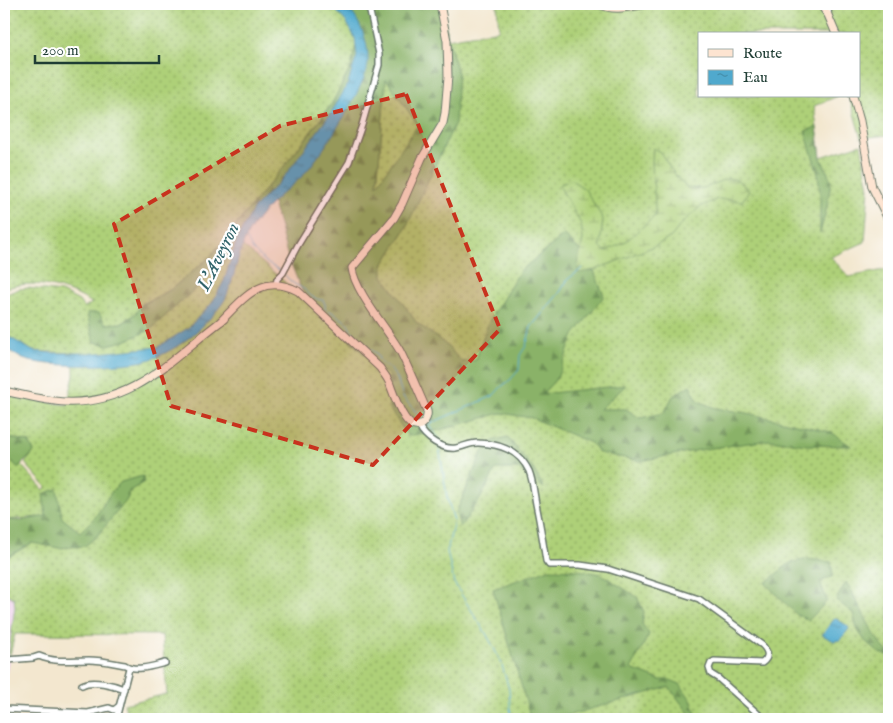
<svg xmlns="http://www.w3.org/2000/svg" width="893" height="723" font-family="'IM FELL English',serif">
<defs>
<pattern id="grass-dots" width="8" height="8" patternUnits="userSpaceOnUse" patternTransform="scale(1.25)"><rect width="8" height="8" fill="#aed078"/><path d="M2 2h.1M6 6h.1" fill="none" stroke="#8daa63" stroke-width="1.8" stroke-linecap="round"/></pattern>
<pattern id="forest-firs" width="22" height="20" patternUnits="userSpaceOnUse" patternTransform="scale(1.25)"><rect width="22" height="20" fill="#8ab268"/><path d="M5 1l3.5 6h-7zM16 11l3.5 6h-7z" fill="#709256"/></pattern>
<pattern id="wetland-marsh" width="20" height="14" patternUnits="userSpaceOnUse" patternTransform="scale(1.25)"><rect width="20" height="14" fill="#aed078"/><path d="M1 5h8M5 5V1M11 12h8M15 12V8" fill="none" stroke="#8daa63"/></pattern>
<pattern id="water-ripples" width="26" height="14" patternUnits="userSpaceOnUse" patternTransform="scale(1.25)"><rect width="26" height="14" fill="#50a9cd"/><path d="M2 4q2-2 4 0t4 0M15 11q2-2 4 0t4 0" fill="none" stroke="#428ba7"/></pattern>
</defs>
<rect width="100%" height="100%" fill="#fff"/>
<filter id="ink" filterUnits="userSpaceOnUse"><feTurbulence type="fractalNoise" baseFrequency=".02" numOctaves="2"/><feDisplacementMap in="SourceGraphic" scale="10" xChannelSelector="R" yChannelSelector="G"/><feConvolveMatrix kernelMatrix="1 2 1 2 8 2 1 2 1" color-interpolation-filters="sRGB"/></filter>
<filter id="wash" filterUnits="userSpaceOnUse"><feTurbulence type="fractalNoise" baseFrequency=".0096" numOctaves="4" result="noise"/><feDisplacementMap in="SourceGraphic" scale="20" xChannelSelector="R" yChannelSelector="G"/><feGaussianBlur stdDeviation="1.12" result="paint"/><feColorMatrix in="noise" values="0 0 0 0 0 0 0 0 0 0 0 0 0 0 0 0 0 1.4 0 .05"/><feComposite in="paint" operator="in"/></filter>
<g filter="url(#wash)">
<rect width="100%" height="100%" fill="#f3e7cf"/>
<path fill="#edd1e9" d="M 32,543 L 9,659 L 7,673 L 4,672 L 4,559 Z"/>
<g fill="url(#grass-dots)" stroke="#668656">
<path d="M 4,4 L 343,4 L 360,27 L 351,67 L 331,105 L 293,155 L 210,257 L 170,290 L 142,304 L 135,314 L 123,323 L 106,324 L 94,342 L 150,330 L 242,245 L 307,301 L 383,265 L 405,230 L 448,39 L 499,30 L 497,4 L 889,4 L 889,137 L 887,135 L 861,138 L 849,96 L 859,96 L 859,34 L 699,34 L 699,96 L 838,96 L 814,106 L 821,157 L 861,144 L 869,188 L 865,242 L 831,257 L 849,277 L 889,269 L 889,719 L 128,719 L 124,704 L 167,694 L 162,635 L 15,634 L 9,659 L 8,658 L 15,607 L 14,598 L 4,593 L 4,559 L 32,543 L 38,517 L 6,520 L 4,519 L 4,451 L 18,467 L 21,465 L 44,490 L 46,487 L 25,463 L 34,452 L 29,442 L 4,437 L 4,395 L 67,405 L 74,376 L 74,353 L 33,351 L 4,334 L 4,295 L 19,289 L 28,288 L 61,292 L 79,301 L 84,308 L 92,303 C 67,287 32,278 4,289 Z"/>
<path d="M 386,78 L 418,125 L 377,186 Z"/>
</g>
<g fill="url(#forest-firs)" stroke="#54784e" fill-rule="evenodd">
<path d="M 343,4 L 442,4 L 448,39 L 458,73 L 455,123 L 405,230 L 383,265 L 383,276 L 417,323 L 444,343 L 462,362 L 476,360 L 488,323 L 520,271 L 564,235 L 590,261 L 604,296 L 574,335 L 557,378 L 542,394 L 626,385 L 600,409 L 626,409 L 640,418 L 664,413 L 673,396 L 690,385 L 698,401 L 715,408 L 747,413 L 831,432 L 851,446 L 807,445 L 770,440 L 705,449 L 640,461 L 599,453 L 591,443 L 532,418 L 501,413 L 440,430 L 408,436 L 389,408 L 389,376 L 306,301 L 287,254 L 273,203 L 254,208 L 238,237 L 232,255 L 150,330 L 127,340 L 108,345 L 94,342 L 87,313 L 99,313 L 106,324 L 123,323 L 135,314 L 142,305 L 170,290 L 210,257 L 293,155 L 331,106 L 351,67 L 360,27 ZM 386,79 L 418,125 L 377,185 Z"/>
<path d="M 817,127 L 821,158 L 831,180 L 828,203 L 820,233 L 820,194 L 818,174 L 805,131 Z"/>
<path d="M 4,437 L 29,442 L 34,452 L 18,468 L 4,451 Z"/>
<path d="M 507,437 L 532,467 L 544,488 L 519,469 L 496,469 L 480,499 L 460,527 L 456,513 L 482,452 L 493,441 Z"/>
<path d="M 143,476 L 144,482 L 131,490 L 126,501 L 97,536 L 85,546 L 59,548 L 32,543 L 4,559 L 4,519 C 16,523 34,518 46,516 L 43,494 L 57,489 L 62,518 L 80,532 L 96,516 L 112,491 L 121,482 Z"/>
<path d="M 807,559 L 831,562 L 833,576 L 820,582 L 827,601 L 809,620 L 797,615 L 765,583 L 790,563 Z"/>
<path d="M 549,569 L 577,570 L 601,574 L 637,597 L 644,612 L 642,624 L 649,634 L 631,669 L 660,680 L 670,680 L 680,684 L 691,700 L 696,713 L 691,716 L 669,687 L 555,719 L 531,719 L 493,589 Z"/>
<path d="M 846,582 C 859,602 873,639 889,653 L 889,656 L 879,653 L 865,641 L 857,629 L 853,613 L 836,600 Z"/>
</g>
<path fill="url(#wetland-marsh)" stroke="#668656" d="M 653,148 L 660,152 L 675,175 L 687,188 C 692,188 698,189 703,188 C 723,183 730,168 749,191 L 742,201 L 717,199 L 700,207 L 683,222 L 671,237 L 657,245 L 595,270 L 578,273 L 579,257 L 583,239 L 581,224 L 559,185 L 571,180 L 585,189 L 603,219 L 600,246 L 605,251 L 624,243 L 655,216 C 656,193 650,171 653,148 Z"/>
<g fill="url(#water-ripples)" stroke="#387380">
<path d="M 330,4 L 345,4 C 359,19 369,40 368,62 C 368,83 321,156 305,173 C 297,183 286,189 277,198 C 268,206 259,217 252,227 C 240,245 237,267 230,287 C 228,292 226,299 222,304 C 205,327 178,350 151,359 C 130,367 44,368 23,359 C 17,356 10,351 4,347 L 4,334 L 33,351 L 51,353 L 98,353 L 158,347 L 188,328 L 212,303 L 224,281 L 238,237 L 254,208 L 284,177 L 331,113 L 347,86 L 357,56 L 355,38 L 347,23 Z"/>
<path d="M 835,618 L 848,626 L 849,629 L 840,640 L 834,641 L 822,635 Z"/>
</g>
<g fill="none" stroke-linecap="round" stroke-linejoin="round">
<g stroke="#50a9cd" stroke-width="1">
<path d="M 246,237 L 252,249 L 267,263 L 281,271"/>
<path d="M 285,275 C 291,283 296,285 304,289 C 308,295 316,300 323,300 L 325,304 L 325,309 L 332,312 L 348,323 L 350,329 L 366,346 L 377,354 L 380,362 L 390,369 L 397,378 L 403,397 L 422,419"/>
<path d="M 427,423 L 438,437 L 440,443"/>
<path d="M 429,424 L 493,396 L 501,387 L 510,380 L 519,370 L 520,355 L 526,346 L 531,327 L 560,292 L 568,279 L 583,268"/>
<path d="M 439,447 L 447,497 L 454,521 L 447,551 L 454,583 L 487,635 L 501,662 L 509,689 L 511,719"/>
</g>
</g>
</g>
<g filter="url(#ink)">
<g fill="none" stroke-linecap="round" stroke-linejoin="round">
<g stroke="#69786a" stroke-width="8">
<g id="street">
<path d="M 828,15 L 829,4"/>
<path d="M 276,285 L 277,279 L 283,273 L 298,245 L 349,162 L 362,125 L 379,65 L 379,54 L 370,12 L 367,4"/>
<path d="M 419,426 C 425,438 442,450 456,448 C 464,447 471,442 479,443 C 500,444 519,450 529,471 C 533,481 534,493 536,504 C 540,523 543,542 546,561 L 549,565 L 580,565 L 608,569 L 699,599 L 762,645 C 768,651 770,657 762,663 L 714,661 L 711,663 L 709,668 L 711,674 L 719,679 L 764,719"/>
<path d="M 7,660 L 33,658 L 39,656 C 55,663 72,660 89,660 C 101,660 113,663 125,665 C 136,672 153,666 165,663"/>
<path d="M 82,685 C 92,679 114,685 124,689"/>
<path d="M 4,709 L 88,713 L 109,708 L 114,710 L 119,706"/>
<path d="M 116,719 L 129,668"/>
<path d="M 119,719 L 123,718"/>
</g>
</g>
<g stroke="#69786a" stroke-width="9">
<g id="secondary">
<path d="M 598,4 C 615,12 629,7 647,4"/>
<path d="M 820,4 L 828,15 L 836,34"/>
<path d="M 853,96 L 860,121 L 872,187 L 889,221"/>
<path d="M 221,321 C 245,297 262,273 298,291 L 380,368 C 383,373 387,377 389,382 C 393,391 407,441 424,422 C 427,418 428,415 427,411 C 418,391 410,371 400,351 C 388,330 354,290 352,268 L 394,218 L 402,204 L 422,158 L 443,123 L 445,113 L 448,76 L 447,41 L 440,4"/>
<path d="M 4,391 C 24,395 44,401 65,402 C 136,405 172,357 224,319"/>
</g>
</g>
<use href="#street" stroke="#fff" stroke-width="5"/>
<use href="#secondary" stroke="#fde4d1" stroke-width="7"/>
</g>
</g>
<path fill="#c8321e" fill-opacity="0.2" stroke="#c8321e" stroke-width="4" stroke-dasharray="10 6" stroke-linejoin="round" d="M 406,94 L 500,329 L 373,465 L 171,406 L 114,224 L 280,126 Z"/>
<g text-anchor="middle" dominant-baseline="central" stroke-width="4.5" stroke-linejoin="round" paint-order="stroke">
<g font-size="19" font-style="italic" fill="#30636a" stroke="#fff">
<text transform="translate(219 257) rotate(-64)">L'Aveyron</text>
</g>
</g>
<rect width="893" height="723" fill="none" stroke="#fff" stroke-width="20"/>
<rect x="698" y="32" width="162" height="65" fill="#ffffff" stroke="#a5b1ae"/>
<rect x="708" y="49" width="25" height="8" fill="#fde4d1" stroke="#a5b1ae"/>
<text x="743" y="58" font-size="15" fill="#1f3d34">Route</text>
<rect x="708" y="70" width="25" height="15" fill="url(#water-ripples)" stroke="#a5b1ae"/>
<text x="743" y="82" font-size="15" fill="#1f3d34">Eau</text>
<path d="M35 55v8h124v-8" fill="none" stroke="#1f3d34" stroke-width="2.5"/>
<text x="42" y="55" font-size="15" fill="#1f3d34" stroke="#ffffff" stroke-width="4" paint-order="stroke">200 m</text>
</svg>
